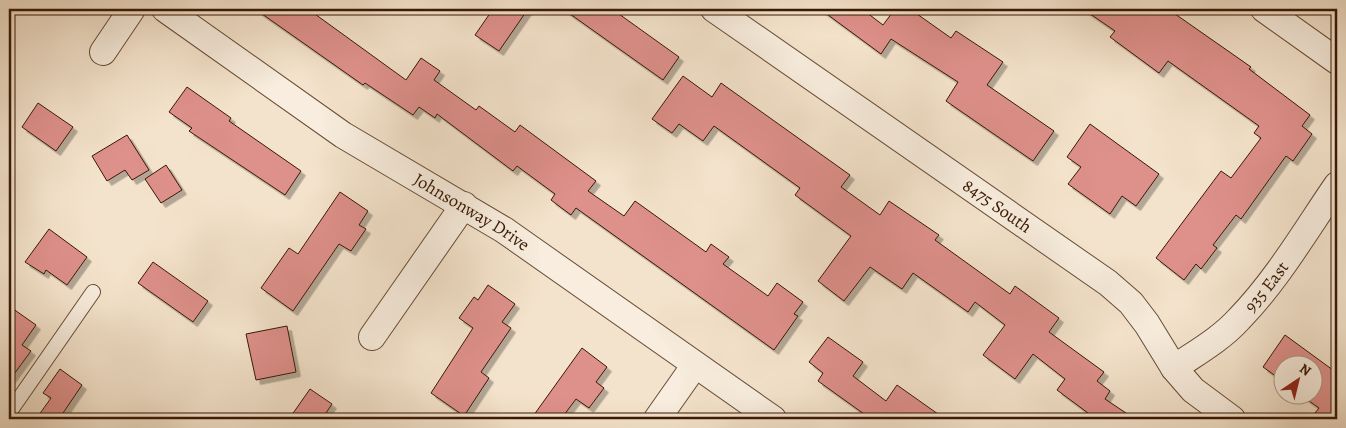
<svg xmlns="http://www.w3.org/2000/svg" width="1346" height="428" font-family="Alegreya,serif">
<defs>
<filter id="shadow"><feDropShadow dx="4.5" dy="4.5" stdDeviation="0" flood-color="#0004"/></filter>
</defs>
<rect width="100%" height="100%" fill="#f4e3cc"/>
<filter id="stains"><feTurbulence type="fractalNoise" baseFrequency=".004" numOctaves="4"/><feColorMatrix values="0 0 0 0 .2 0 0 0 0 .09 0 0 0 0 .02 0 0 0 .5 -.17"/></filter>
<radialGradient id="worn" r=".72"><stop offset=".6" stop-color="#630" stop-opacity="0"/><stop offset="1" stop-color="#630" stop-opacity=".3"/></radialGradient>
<g fill="#de908b" stroke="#381904" filter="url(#shadow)">
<path d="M 255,9 L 308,9 L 406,80 L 421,58 L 440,71 L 434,80 L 476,110 L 479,106 L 515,132 L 520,125 L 596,181 L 588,191 L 624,216 L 635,201 L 706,252 L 711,244 L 729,257 L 723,264 L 768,296 L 777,283 L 803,302 L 794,314 L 798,316 L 774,350 L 576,208 L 571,215 L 551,200 L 555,194 L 517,166 L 513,171 L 437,114 L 435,118 L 419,107 L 413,115 L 365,83 L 363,85 Z"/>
<path d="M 493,9 L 528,9 L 499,51 L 475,35 Z"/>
<path d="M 563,9 L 612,9 L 679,57 L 663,80 Z"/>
<path d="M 820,9 L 862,9 L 883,25 L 895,9 L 910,9 L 951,38 L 956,31 L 1003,62 L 987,85 L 1054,131 L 1033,161 L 946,101 L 958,82 L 891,39 L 881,54 Z"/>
<path d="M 1083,9 L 1168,9 L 1251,67 L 1249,69 L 1310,115 L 1302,126 L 1312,134 L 1293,161 L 1286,156 L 1241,219 L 1236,215 L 1213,245 L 1217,248 L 1201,269 L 1196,264 L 1184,280 L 1156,258 L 1221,171 L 1231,178 L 1261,138 L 1254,133 L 1259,126 L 1168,61 L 1159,73 L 1110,37 L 1115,31 Z"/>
<path d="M 683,76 L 712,97 L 721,83 L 850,175 L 841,187 L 880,215 L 889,201 L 939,235 L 935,240 L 1010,294 L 1015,286 L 1059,318 L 1049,332 L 1104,372 L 1097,381 L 1110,391 L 1105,399 L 1135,419 L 1096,419 L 1057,390 L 1065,379 L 1033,354 L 1015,379 L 983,355 L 1005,325 L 975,302 L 968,312 L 913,273 L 902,289 L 870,267 L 844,301 L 818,281 L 851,236 L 795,195 L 800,188 L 714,126 L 703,141 L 679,124 L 672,133 L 652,119 Z"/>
<path d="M 187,87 L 231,118 L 229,121 L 301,171 L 285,195 L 189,131 L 192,128 L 169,112 Z"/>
<path d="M 38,103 L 73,127 L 56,151 L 22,127 Z"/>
<path d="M 1090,124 L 1159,174 L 1136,206 L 1122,196 L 1110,214 L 1068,184 L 1081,167 L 1067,157 Z"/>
<path d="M 127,135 L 149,170 L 132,180 L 125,170 L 107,181 L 92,156 Z"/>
<path d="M 166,165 L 182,190 L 161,203 L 145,179 Z"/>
<path d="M 340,192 L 368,211 L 359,225 L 366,229 L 351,251 L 339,244 L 293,311 L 261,288 L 289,248 L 298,254 Z"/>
<path d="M 49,229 L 87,257 L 67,285 L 46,270 L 44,274 L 25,262 Z"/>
<path d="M 153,262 L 208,301 L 193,322 L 138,283 Z"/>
<path d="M 488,285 L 515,304 L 502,322 L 511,328 L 481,372 L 489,378 L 464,416 L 431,393 L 473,328 L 459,318 L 474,297 L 478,300 Z"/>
<path d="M 9,306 L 36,325 L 22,345 L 31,351 L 9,381 Z"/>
<path d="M 287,326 L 296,372 L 256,380 L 246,334 Z"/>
<path d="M 1285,335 L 1337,373 L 1337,419 L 1325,419 L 1315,413 L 1319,408 L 1302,396 L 1314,396 L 1314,366 L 1284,366 L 1284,382 L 1263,367 Z"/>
<path d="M 828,337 L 863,362 L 853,376 L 886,401 L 897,385 L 945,419 L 871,419 L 818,381 L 823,373 L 809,362 Z"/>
<path d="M 582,348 L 607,367 L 596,382 L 604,388 L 589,408 L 576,399 L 561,419 L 531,419 Z"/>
<path d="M 60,369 L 82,385 L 59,419 L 36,419 L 51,398 L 43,393 Z"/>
<path d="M 310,389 L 332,404 L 322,419 L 289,419 Z"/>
</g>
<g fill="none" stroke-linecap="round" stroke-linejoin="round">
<g stroke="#674c36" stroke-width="16">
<path id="lane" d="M 9,413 L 93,292"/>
</g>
<g stroke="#674c36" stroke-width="28">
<g id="street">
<path id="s1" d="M 165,9 L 343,135 L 504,230 L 773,419"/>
<path id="s2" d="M 714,9 L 1108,283 L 1131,303 L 1147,324 L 1174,368 L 1193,390 L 1232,419"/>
<path d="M 1264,9 L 1337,61"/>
<path d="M 103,52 L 132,9"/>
<path d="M 372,337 L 464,205"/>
<path id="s3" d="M 1174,368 C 1196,353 1221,339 1239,319 C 1277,280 1306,230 1337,185"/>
<path d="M 657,419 L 695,365"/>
</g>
</g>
<use href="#lane" stroke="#f8edde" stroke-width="14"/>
<use href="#street" stroke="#f8edde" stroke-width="26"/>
</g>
<g text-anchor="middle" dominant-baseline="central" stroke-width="4.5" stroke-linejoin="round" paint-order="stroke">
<g font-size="18" fill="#381904" stroke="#f8edde">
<text stroke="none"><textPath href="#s2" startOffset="345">8475 South</textPath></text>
<text stroke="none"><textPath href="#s1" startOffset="368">Johnsonway Drive</textPath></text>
<text stroke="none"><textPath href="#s3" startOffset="124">935 East</textPath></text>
</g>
</g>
<rect width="1346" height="428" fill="none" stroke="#f4e3cc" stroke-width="30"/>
<rect x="10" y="10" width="1326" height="408" fill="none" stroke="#381904" stroke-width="2.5"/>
<rect x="15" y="15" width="1316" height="398" fill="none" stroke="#381904"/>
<g transform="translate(1298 380) rotate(35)"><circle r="24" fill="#f8edde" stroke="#ab9887"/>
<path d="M0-4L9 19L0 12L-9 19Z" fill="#8f2418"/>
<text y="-8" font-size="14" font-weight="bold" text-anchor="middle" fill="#381904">N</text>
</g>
<rect width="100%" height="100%" filter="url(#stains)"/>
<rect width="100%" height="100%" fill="url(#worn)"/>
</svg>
